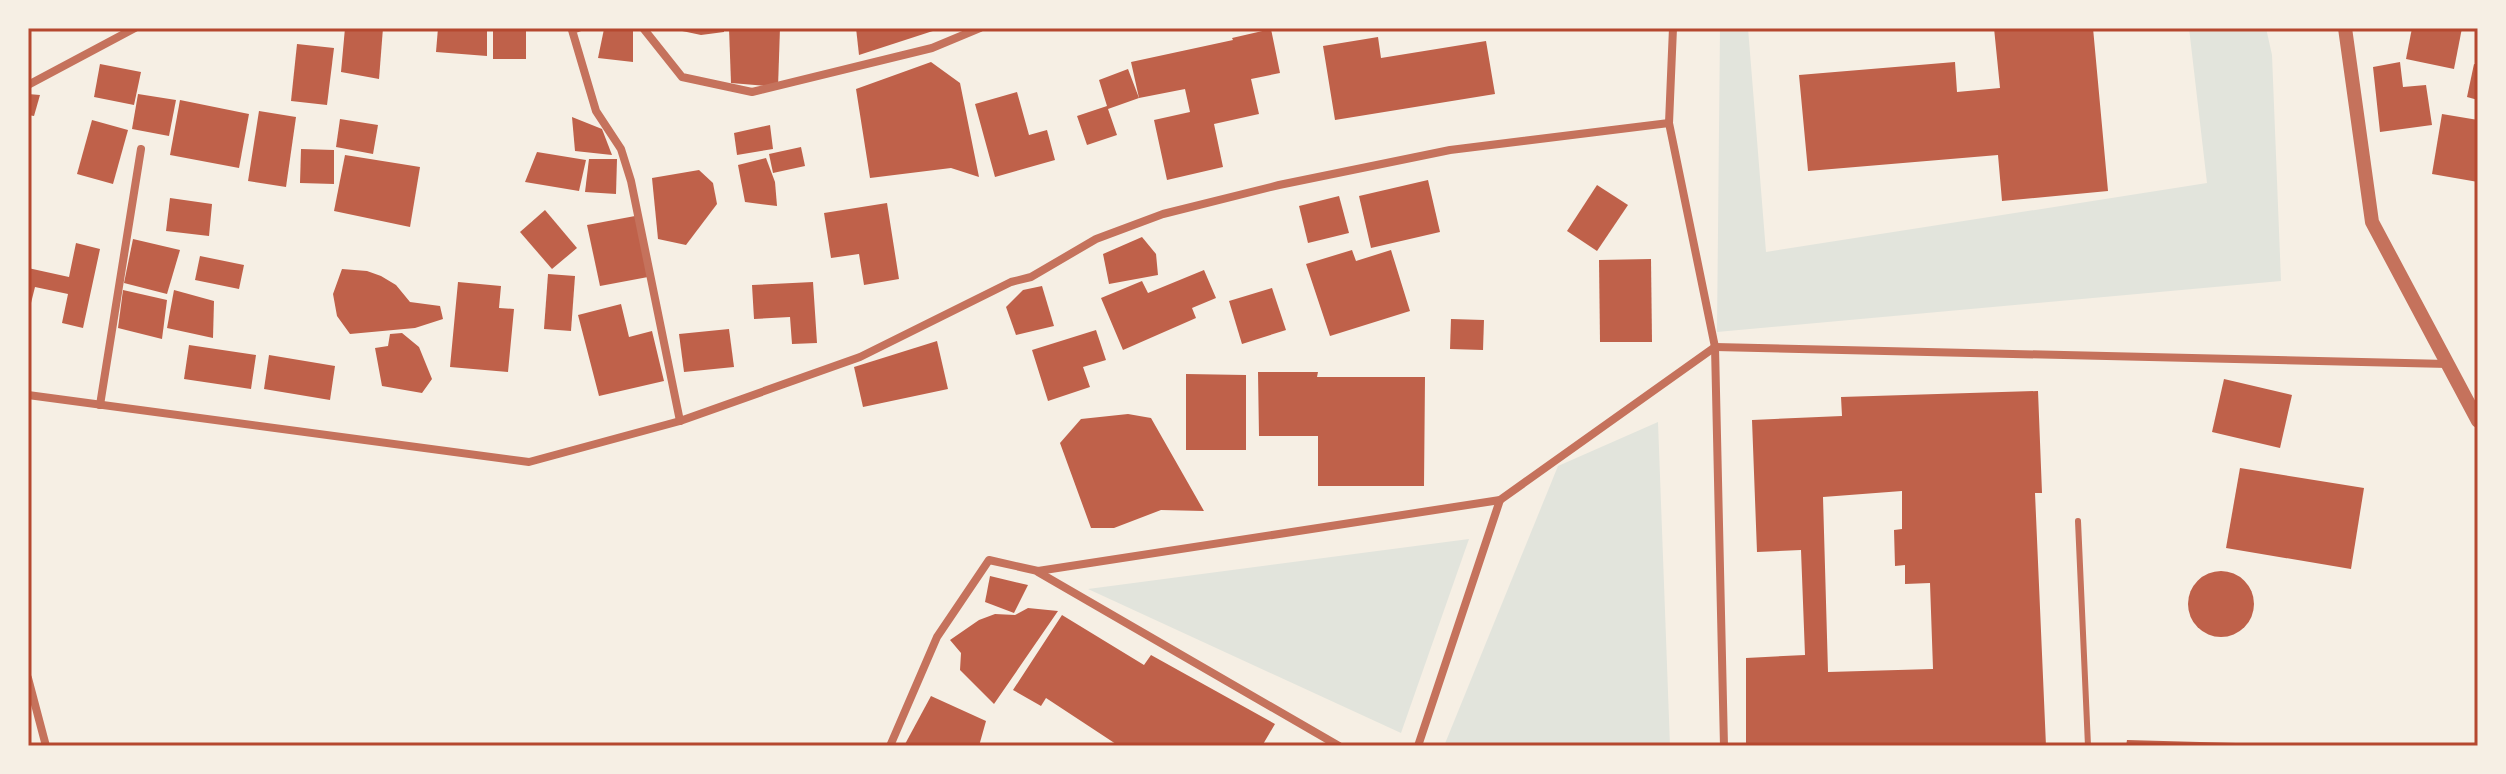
<svg xmlns="http://www.w3.org/2000/svg" width="2506" height="774" font-family="Rubik,sans-serif">
<rect width="100%" height="100%" fill="#f6efe4"/>
<g fill="#e2e4dc">
<path d="M 1720,28 L 1748,28 L 1766,252 L 2207,183 L 2189,28 L 2266,28 L 2272,55 L 2281,281 L 1717,332 Z"/>
<path d="M 1658,422 L 1670,746 L 1444,746 L 1558,466 Z"/>
<path d="M 1469,539 L 1401,733 L 1088,589 Z"/>
</g>
<g fill="#bf614a" fill-rule="evenodd">
<path d="M 345,28 L 383,28 L 379,79 L 341,72 Z"/>
<path d="M 438,28 L 487,28 L 487,56 L 436,52 Z"/>
<rect x="493" y="28" width="33" height="31"/>
<path d="M 611,28 L 633,28 L 633,62 L 598,58 L 604,29 Z"/>
<path d="M 668,28 L 724,28 L 724,32 L 701,35 Z"/>
<path d="M 729,28 L 780,28 L 778,87 L 731,83 Z"/>
<path d="M 856,28 L 939,28 L 939,29 L 859,55 Z"/>
<path d="M 1994,28 L 2093,28 L 2108,191 L 2002,201 L 1998,155 L 1808,171 L 1799,75 L 1955,62 L 1957,92 L 2000,88 Z"/>
<path d="M 2412,28 L 2462,28 L 2454,69 L 2406,59 Z"/>
<path d="M 1271,29 L 1280,73 L 1251,79 L 1259,114 L 1214,124 L 1223,167 L 1167,180 L 1154,120 L 1190,112 L 1185,89 L 1139,98 L 1131,62 L 1233,40 L 1232,38 Z"/>
<path d="M 1378,37 L 1381,58 L 1486,41 L 1495,94 L 1335,120 L 1323,46 Z"/>
<path d="M 297,44 L 334,48 L 327,105 L 291,101 Z"/>
<path d="M 931,62 L 960,83 L 979,177 L 951,168 L 870,178 L 856,89 Z"/>
<path d="M 2400,62 L 2403,87 L 2426,85 L 2432,125 L 2380,132 L 2373,67 Z"/>
<path d="M 100,64 L 141,72 L 134,105 L 94,97 Z"/>
<path d="M 2474,64 L 2478,65 L 2478,100 L 2467,97 Z"/>
<path d="M 1128,69 L 1139,98 L 1108,109 L 1117,135 L 1087,145 L 1077,116 L 1107,106 L 1099,80 Z"/>
<path d="M 1017,92 L 1029,135 L 1047,130 L 1055,160 L 995,177 L 975,104 Z"/>
<path d="M 28,94 L 40,95 L 34,116 L 28,115 Z"/>
<path d="M 138,94 L 176,100 L 169,136 L 132,129 Z"/>
<path d="M 180,100 L 249,114 L 239,168 L 170,155 Z"/>
<path d="M 259,111 L 296,117 L 286,187 L 248,181 Z"/>
<path d="M 2442,114 L 2478,120 L 2478,182 L 2432,174 Z"/>
<path d="M 572,117 L 602,129 L 612,155 L 575,151 Z"/>
<path d="M 340,119 L 378,125 L 373,154 L 336,147 Z"/>
<path d="M 92,120 L 128,130 L 113,184 L 77,174 Z"/>
<path d="M 770,125 L 773,149 L 737,155 L 734,133 Z"/>
<path d="M 801,147 L 805,166 L 773,173 L 769,154 Z"/>
<path d="M 301,149 L 334,150 L 334,184 L 300,183 Z"/>
<path d="M 537,152 L 586,160 L 579,191 L 525,182 Z"/>
<path d="M 345,155 L 420,167 L 410,227 L 334,211 Z"/>
<path d="M 766,158 L 775,182 L 777,206 L 745,202 L 738,165 Z"/>
<path d="M 589,159 L 617,159 L 616,194 L 585,192 Z"/>
<path d="M 699,170 L 713,183 L 717,204 L 686,245 L 658,239 L 652,178 Z"/>
<path d="M 1428,180 L 1440,232 L 1371,248 L 1359,196 Z"/>
<path d="M 1597,185 L 1628,205 L 1597,251 L 1567,231 Z"/>
<path d="M 1339,196 L 1349,233 L 1308,243 L 1299,206 Z"/>
<path d="M 170,198 L 212,204 L 209,236 L 166,231 Z"/>
<path d="M 887,203 L 899,279 L 864,285 L 859,254 L 831,258 L 824,213 Z"/>
<path d="M 545,210 L 577,248 L 552,269 L 520,232 Z"/>
<path d="M 635,216 L 648,277 L 600,286 L 587,225 Z"/>
<path d="M 1142,237 L 1156,254 L 1158,275 L 1109,284 L 1103,254 Z"/>
<path d="M 133,239 L 180,250 L 167,294 L 124,283 Z"/>
<path d="M 76,243 L 100,249 L 83,328 L 62,323 L 68,294 L 35,287 L 28,315 L 28,268 L 69,277 Z"/>
<path d="M 1352,250 L 1356,261 L 1391,250 L 1410,311 L 1330,336 L 1306,264 Z"/>
<path d="M 200,256 L 244,265 L 239,289 L 195,280 Z"/>
<path d="M 1651,259 L 1652,342 L 1600,342 L 1599,260 Z"/>
<path d="M 342,269 L 367,271 L 381,276 L 396,285 L 410,302 L 440,306 L 443,319 L 415,328 L 350,334 L 337,316 L 333,294 Z"/>
<path d="M 1204,270 L 1216,298 L 1192,308 L 1196,318 L 1123,350 L 1101,298 L 1142,281 L 1148,293 Z"/>
<path d="M 548,274 L 575,276 L 571,331 L 544,329 Z"/>
<path d="M 458,282 L 501,286 L 499,308 L 514,309 L 508,372 L 450,367 Z"/>
<path d="M 813,282 L 817,343 L 792,344 L 790,317 L 754,319 L 752,285 Z"/>
<path d="M 1042,286 L 1054,326 L 1016,335 L 1006,307 L 1023,290 Z"/>
<path d="M 1272,288 L 1286,330 L 1242,344 L 1229,301 Z"/>
<path d="M 123,290 L 167,300 L 162,339 L 118,328 Z"/>
<path d="M 174,290 L 214,301 L 213,338 L 167,328 Z"/>
<path d="M 621,304 L 629,337 L 652,331 L 664,381 L 599,396 L 578,315 Z"/>
<path d="M 1451,319 L 1484,320 L 1483,350 L 1450,349 Z"/>
<path d="M 729,329 L 734,367 L 684,372 L 679,334 Z"/>
<path d="M 1096,330 L 1106,360 L 1083,367 L 1090,387 L 1048,401 L 1032,350 Z"/>
<path d="M 402,333 L 419,347 L 432,379 L 422,393 L 382,386 L 375,348 L 388,346 L 390,334 Z"/>
<path d="M 937,341 L 948,389 L 863,407 L 854,367 Z"/>
<path d="M 189,345 L 256,355 L 251,389 L 184,379 Z"/>
<path d="M 269,355 L 335,366 L 330,400 L 264,389 Z"/>
<path d="M 1258,372 L 1318,372 L 1317,377 L 1425,377 L 1424,486 L 1318,486 L 1318,436 L 1259,436 Z"/>
<path d="M 1186,374 L 1246,375 L 1246,450 L 1186,450 Z"/>
<path d="M 2224,379 L 2292,395 L 2280,448 L 2212,432 Z"/>
<path d="M 2038,391 L 2042,493 L 2035,493 L 2046,746 L 1746,746 L 1746,658 L 1805,655 L 1801,550 L 1757,552 L 1752,420 L 1842,416 L 1841,397 ZM 1902,491 L 1902,529 L 1894,530 L 1895,566 L 1905,565 L 1905,584 L 1930,583 L 1933,669 L 1828,672 L 1823,497 Z"/>
<path d="M 1128,414 L 1151,418 L 1204,511 L 1161,510 L 1114,528 L 1091,528 L 1060,443 L 1081,419 Z"/>
<path d="M 2240,468 L 2364,488 L 2351,569 L 2226,548 Z"/>
<circle cx="2221" cy="604" r="33"/>
<path d="M 990,576 L 1028,585 L 1014,613 L 985,602 Z"/>
<path d="M 1028,608 L 1058,611 L 994,704 L 960,670 L 961,653 L 950,640 L 979,620 L 995,614 L 1015,615 Z"/>
<path d="M 1062,615 L 1144,665 L 1151,655 L 1275,724 L 1262,746 L 1119,746 L 1046,698 L 1041,706 L 1013,690 Z"/>
<path d="M 931,696 L 986,721 L 979,746 L 904,746 Z"/>
<path d="M 2127,740 L 2236,743 L 2236,746 L 2126,746 Z"/>
</g>
<g fill="none" stroke-linecap="round" stroke-linejoin="round">
<path stroke="#c5725c" stroke-width="6" d="M 2078,521 L 2088,746"/>
<g stroke="#c5725c" stroke-width="8">
<path d="M 578,28 L 572,30 L 596,111 L 621,149 L 631,181 L 680,421"/>
<path d="M 643,28 L 682,77 L 752,92 L 932,48 L 980,28"/>
<path d="M 1673,28 L 1669,123 L 1715,347 L 1724,746"/>
<path d="M 28,85 L 135,28"/>
<path d="M 1715,347 L 2448,364"/>
<path d="M 28,395 L 529,462 L 680,421 L 860,357 L 1011,282 L 1031,277 L 1096,239 L 1163,214 L 1279,185 L 1450,150 L 1669,123"/>
<path d="M 100,405 L 141,149"/>
<path d="M 1038,572 L 1339,746"/>
<path d="M 28,678 L 46,746"/>
<path d="M 890,746 L 937,637 L 989,560 L 1038,571 L 1500,500 L 1715,347"/>
<path d="M 1418,746 L 1500,500"/>
</g>
<path stroke="#c5725c" stroke-width="14" d="M 2345,28 L 2372,222 L 2478,421"/>
</g>
<rect width="2506" height="774" fill="none" stroke="#f6efe4" stroke-width="60"/>
<rect x="30" y="30" width="2446" height="714" fill="none" stroke="#b5482f" stroke-width="3"/>
</svg>
